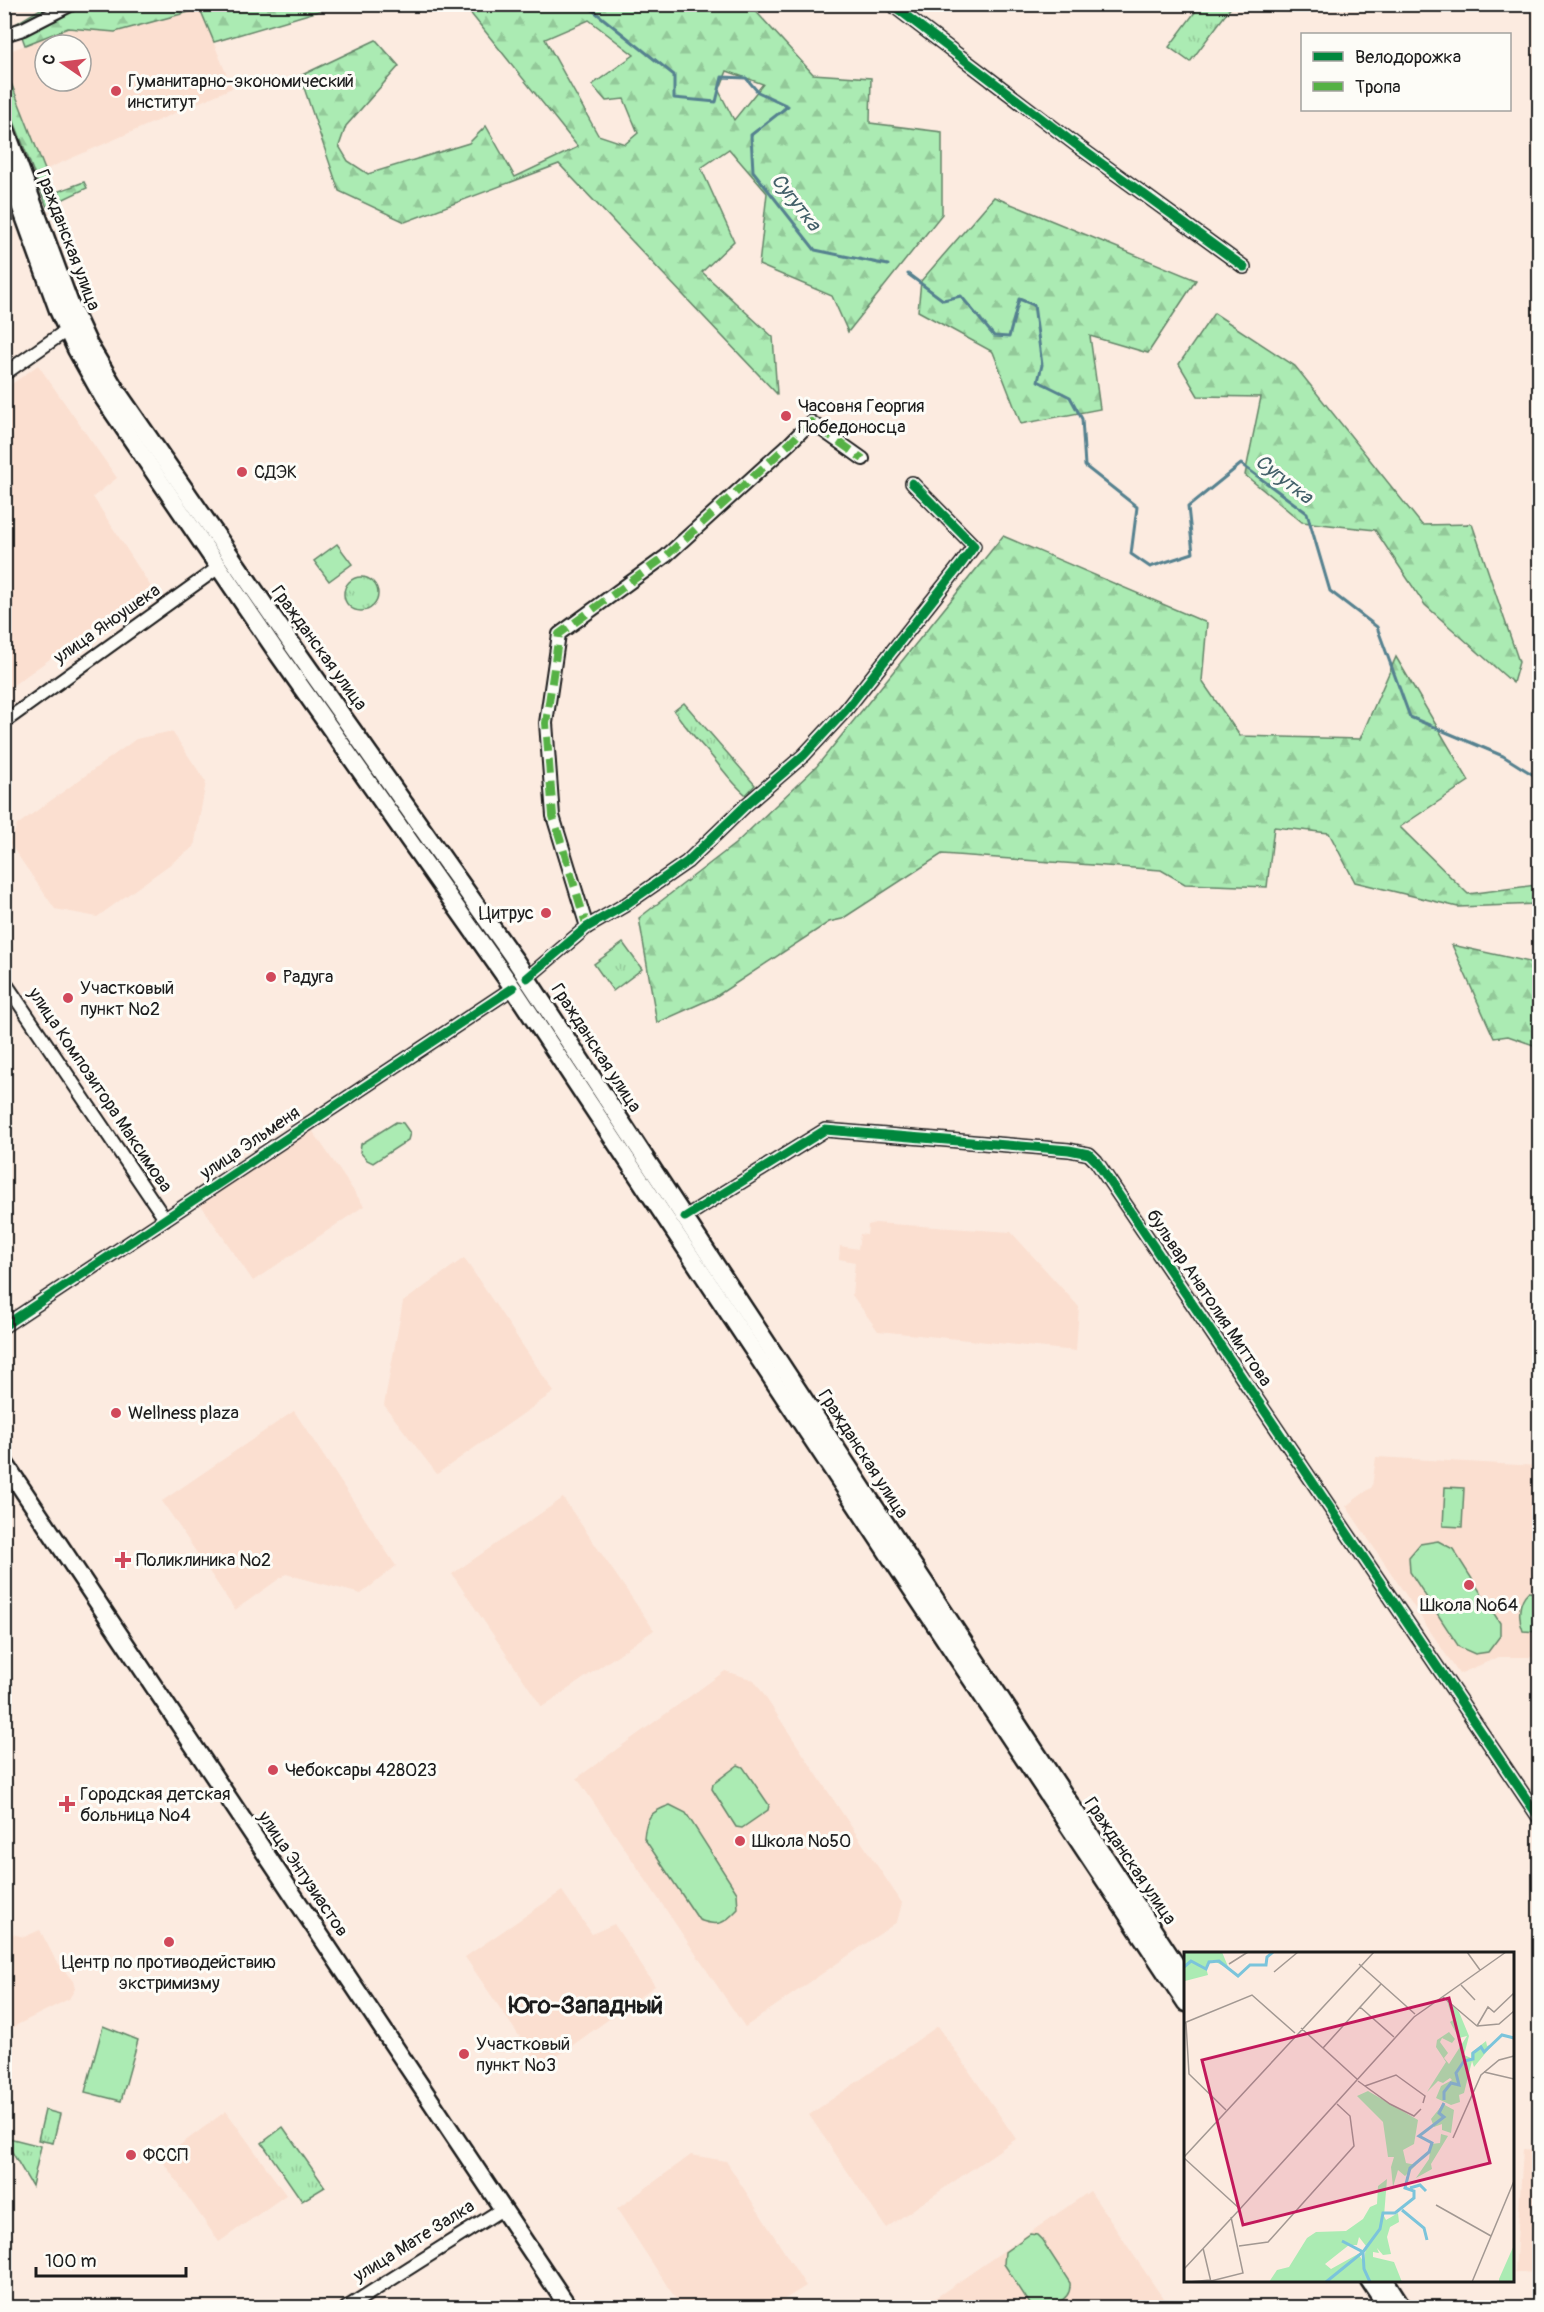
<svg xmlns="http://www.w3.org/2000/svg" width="1544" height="2312" font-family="Pangolin,sans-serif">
<defs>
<pattern id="grass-tufts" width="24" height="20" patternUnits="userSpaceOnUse" patternTransform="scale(1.5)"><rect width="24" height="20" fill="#abebb3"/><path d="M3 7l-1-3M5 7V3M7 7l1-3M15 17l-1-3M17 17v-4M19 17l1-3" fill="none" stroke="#93c999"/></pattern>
<pattern id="forest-firs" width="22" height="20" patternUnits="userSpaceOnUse" patternTransform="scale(1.5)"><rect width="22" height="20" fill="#abebb3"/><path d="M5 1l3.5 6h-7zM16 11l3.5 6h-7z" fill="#93c999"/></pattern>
</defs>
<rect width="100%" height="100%" fill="#fcebe0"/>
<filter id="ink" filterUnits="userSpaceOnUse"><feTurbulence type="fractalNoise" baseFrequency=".0167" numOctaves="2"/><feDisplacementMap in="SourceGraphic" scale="12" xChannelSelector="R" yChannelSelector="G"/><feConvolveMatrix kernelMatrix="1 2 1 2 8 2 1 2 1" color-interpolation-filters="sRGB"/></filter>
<g filter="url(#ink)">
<g fill="#fbdfd0" fill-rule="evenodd">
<path d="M 200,9 L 232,88 L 40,172 L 5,81 L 5,53 L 68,28 L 115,32 ZM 45,45 L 81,45 L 81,81 L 45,81 Z"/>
<path d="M 38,365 L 117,478 L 93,497 L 151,587 L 5,691 L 5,389 Z"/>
<path d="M 168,732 L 173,733 L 206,782 L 194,847 L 97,917 L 55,909 L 10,844 L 17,825 L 136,739 Z"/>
<path d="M 312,1130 L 364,1206 L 253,1281 L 201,1205 Z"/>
<path d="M 875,1223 L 1011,1232 L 1079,1307 L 1076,1351 L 878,1331 L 852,1295 L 855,1262 L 839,1259 L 840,1246 L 858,1249 L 860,1234 L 867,1235 L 868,1225 Z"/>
<path d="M 464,1258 L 554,1392 L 437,1474 L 384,1405 L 403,1302 Z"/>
<path d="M 294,1411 L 396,1566 L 361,1594 L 286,1574 L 235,1610 L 162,1501 Z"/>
<path d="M 1376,1457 L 1539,1466 L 1539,1657 L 1499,1657 L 1459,1674 L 1346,1506 L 1372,1487 Z"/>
<path d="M 563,1498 L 654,1630 L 542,1707 L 452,1574 Z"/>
<path d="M 725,1671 L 754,1680 L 902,1903 L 897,1922 L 745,2027 L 577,1778 Z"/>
<path d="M 562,1891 L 592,1934 L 614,1924 L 655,1986 L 541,2068 L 465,1957 Z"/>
<path d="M 40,1930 L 55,1959 L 73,1981 L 75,1989 L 69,1999 L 5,2031 L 5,1932 L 24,1937 Z"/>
<path d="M 938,2026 L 1016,2139 L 886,2228 L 809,2115 Z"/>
<path d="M 226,2111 L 286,2195 L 219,2242 L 161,2159 Z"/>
<path d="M 1523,2149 L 1539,2150 L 1539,2273 L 1515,2272 Z"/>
<path d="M 691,2155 L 726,2161 L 806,2286 L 772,2307 L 681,2307 L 617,2209 Z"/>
<path d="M 1090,2191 L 1169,2307 L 935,2308 L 931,2301 Z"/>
</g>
<g fill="url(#grass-tufts)" stroke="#648468" stroke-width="1.5">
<path d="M 1201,4 L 1232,6 L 1190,62 L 1169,47 Z"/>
<circle cx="361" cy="594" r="17"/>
<path d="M 684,703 L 755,785 L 746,795 C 731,782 721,767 708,752 C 696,739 685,726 674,711 Z"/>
<path d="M 623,943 L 642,969 L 613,991 L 594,964 Z"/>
<path d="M 45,2110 L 60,2114 L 53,2143 L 38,2140 Z"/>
<path d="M 283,2127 L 325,2187 L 302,2201 L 262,2143 Z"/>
<path d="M 5,2137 L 41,2146 L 32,2186 L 5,2140 Z"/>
</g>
<g fill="url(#forest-firs)" stroke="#648468" stroke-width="1.5" fill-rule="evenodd">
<path d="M 47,5 L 339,5 L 214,42 L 200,9 L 115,32 L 68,28 L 25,45 L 17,23 Z"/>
<path d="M 464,5 L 750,5 L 813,74 L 871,78 L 870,123 L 942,132 L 942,214 L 848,332 L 832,296 L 759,265 L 767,193 L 729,149 L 701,168 L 734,241 L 702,272 L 773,337 L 777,394 L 559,164 L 405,222 L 339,191 L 300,76 L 376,40 L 399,66 L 346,126 L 339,146 L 348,161 L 368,174 L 469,143 L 486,126 L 515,177 L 578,147 ZM 589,20 L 634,55 L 592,85 L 606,101 L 624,99 L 638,133 L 625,144 L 598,135 L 545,39 ZM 727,71 L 763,84 L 734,120 L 719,91 Z"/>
<path d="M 4,65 L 54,193 L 84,182 L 87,188 L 47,207 L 5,98 Z"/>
<path d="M 994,197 L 1196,280 L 1148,353 L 1090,336 L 1100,409 L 1021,424 L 993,352 L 918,311 L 921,281 Z"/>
<path d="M 1214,313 L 1295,366 L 1422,525 L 1472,524 L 1519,662 L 1513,683 L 1425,605 L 1375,530 L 1302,522 L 1245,475 L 1261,397 L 1198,396 L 1179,364 Z"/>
<path d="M 1003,536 L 1207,623 L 1202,681 L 1240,736 L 1360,739 L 1396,657 L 1469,781 L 1400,827 L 1468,894 L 1536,885 L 1539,904 L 1458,907 L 1355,882 L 1329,833 L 1274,827 L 1267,887 L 1185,884 L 1161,870 L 942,854 L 842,919 L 829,922 L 715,997 L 657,1023 L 639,918 L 735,844 L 817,766 Z"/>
<path d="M 1452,945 L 1539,964 L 1539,1047 L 1508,1036 L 1494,1038 Z"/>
</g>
<g fill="#abebb3" stroke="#648468" stroke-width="1.5">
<path d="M 337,544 L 352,564 L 329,581 L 314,561 Z"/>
<path d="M 396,1122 L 403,1123 L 410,1133 L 408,1140 L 373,1163 L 367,1160 L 360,1152 L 361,1144 Z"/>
<path d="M 1445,1487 L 1464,1488 L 1462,1527 L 1443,1526 Z"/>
<path d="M 1438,1541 L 1453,1549 L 1500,1623 L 1500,1636 L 1488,1652 L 1475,1654 L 1459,1647 L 1410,1572 L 1409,1557 L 1420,1544 Z"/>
<path d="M 1528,1592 L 1539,1593 L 1539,1632 L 1523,1631 C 1518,1619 1518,1601 1528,1592 Z"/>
<path d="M 738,1765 L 743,1767 L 769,1805 L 768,1810 L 742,1828 L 736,1827 L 712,1789 L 713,1784 Z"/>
<path d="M 670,1805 L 686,1813 L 737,1893 L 738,1909 C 724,1924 719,1927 699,1920 L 644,1838 C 646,1817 650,1812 670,1805 Z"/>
<path d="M 103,2026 L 138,2040 L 121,2101 L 85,2092 Z"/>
<path d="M 1030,2234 L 1037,2235 L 1042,2240 L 1070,2283 C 1072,2303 1047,2308 1032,2307 L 1004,2264 L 1005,2252 Z"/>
</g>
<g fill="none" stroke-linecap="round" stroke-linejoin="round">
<g stroke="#55818f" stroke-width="3">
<path d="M 585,4 L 674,75 L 674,98 L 716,102 L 722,77 L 746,78 L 758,92 L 788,106 L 751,135 L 753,171 L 815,250 L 888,265"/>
<path d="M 908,274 L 943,300 L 961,296 L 994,336 L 1009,337 L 1019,299 L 1034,305 L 1042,365 L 1038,381 L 1070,397 L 1082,419 L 1085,466 L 1137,507 L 1131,554 L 1150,567 L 1193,553 L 1188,507 L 1241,464 L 1307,513 L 1330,591 L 1377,627 L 1410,717 L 1503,756 L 1540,779"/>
</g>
<g stroke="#1c1c1c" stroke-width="16">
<g id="street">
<path d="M 891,4 L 1079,147 L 1244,267"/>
<path d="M 4,35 L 23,29 L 72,4"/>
<path d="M 4,374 L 67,330"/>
<path d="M 4,722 L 219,567"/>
<path d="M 587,927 L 553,816 L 546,723 L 559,634 L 666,556 L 789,444 L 811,422 L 863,459"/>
<path d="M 527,978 L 587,927 L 625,905 L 687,862 L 746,805 L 804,755 L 845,711 L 961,564 L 974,546 L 912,483"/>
<path d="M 4,981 L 165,1219"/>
<path d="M 685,1217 L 825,1130 L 1069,1150 L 1089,1154 L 1096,1161 L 1540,1819"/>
<path d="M 4,1326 L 513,988"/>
<path d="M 346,2308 L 496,2213"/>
</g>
</g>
<g stroke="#1c1c1c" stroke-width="21">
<g id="secondary">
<path d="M 4,125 L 70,304 L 89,345 L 116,390 L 291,643 L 515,960 L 1186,1980"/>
<path d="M 4,161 L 58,310 L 76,349 L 104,399 L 278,654 L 513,988 L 1186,2003"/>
<path d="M 4,1462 L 569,2308"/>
<path d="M 1369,2280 L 1388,2308"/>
<path d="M 1385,2280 L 1403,2308"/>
</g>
</g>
<use href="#street" stroke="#fdfcf7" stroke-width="12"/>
<use href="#secondary" stroke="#fdfcf7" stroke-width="16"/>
<path stroke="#55b145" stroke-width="8" stroke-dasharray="15 8" stroke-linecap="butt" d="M 590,925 L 587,927 L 553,816 L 546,723 L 559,634 L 666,556 L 789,444 L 811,422 L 863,459"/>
<g stroke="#fdfcf7" stroke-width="13">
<g id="cycleway">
<path d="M 891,4 L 1079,147 L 1244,267"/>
<path d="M 527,978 L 587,927 L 625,905 L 687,862 L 746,805 L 804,755 L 845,711 L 961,564 L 974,546 L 912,483"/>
<path d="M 685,1217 L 825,1130 L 1069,1150 L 1089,1154 L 1096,1161 L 1540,1819"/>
<path d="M 4,1326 L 513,988"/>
</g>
</g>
<use href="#cycleway" stroke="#00873e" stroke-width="9"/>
</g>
</g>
<g fill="#d1495b" stroke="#fdfcf7" stroke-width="2">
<circle cx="116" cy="91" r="6"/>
<circle cx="786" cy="416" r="6"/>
<circle cx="242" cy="472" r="6"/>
<circle cx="546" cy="913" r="6"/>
<circle cx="271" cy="977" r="6"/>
<circle cx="68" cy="998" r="6"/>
<circle cx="116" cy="1413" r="6"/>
<path d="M120 1551h6v6h6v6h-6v6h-6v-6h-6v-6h6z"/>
<circle cx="1469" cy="1585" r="6"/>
<circle cx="273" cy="1770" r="6"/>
<path d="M64 1795h6v6h6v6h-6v6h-6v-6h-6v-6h6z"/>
<circle cx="740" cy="1841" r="6"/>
<circle cx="169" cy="1942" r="6"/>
<circle cx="464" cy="2054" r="6"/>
<circle cx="131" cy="2155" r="6"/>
</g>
<g text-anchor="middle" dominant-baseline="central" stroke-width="6" stroke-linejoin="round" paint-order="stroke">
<g font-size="18" fill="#1c1c1c" stroke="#fdfcf7" text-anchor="start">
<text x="128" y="81">Гуманитарно-экономический<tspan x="128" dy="21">институт</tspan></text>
<text x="798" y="406">Часовня Георгия<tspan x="798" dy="21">Победоносца</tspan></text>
<text x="254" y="472">СДЭК</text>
<text x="534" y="913" text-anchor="end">Цитрус</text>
<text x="283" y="977">Радуга</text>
<text x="80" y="988">Участковый<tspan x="80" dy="21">пункт №2</tspan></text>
<text x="128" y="1413">Wellness plaza</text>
<text x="136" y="1560">Поликлиника №2</text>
<text x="1469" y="1605" text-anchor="middle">Школа №64</text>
<text x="285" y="1770">Чебоксары 428023</text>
<text x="80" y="1794">Городская детская<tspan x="80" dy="21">больница №4</tspan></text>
<text x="752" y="1841">Школа №50</text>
<text x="169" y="1962" text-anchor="middle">Центр по противодействию<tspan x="169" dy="21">экстримизму</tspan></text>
<text x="476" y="2044">Участковый<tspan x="476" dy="21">пункт №3</tspan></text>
<text x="143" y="2155">ФССП</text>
</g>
<g font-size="18" fill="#1c1c1c" stroke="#fdfcf7">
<text transform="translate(68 240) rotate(69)">Гражданская улица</text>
<text transform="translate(107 624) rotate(-35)">улица Яноушека</text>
<text transform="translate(319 648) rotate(54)">Гражданская улица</text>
<text transform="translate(596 1048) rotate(57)">Гражданская улица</text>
<text transform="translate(100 1090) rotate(56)">улица Композитора Максимова</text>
<text transform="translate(250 1143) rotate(-34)">улица Эльменя</text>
<text transform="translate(1209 1298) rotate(56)">бульвар Анатолия Миттова</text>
<text transform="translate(863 1454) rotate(57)">Гражданская улица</text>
<text transform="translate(1130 1861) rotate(56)">Гражданская улица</text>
<text transform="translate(303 1874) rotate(56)">улица Энтузиастов</text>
<text transform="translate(414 2241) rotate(-32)">улица Мате Залка</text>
</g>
<g font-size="20" font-style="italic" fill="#425f68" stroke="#fdfcf7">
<text transform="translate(796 202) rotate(52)">Сугутка</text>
<text transform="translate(1284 479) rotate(38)">Сугутка</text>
</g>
<g font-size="24" font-weight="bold" fill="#1c1c1c" stroke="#fdfcf7">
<text x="586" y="2005">Юго-Западный</text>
</g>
</g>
<g transform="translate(1184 1952)">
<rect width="330" height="330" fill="#fcebe0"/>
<path d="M 263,49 L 275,60 L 285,84 L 280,103 L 287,106 L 287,101 L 302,89 L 303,94 L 309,92 L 290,115 L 288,109 L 280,141 L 275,143 L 276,150 L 267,153 L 252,146 L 257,134 L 268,128 L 266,126 L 259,131 L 254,129 L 243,140 L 262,110 L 252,95 L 253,88 L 265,80 L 271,87 L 268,91 L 258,86 L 256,90 L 264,101 L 260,106 L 265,112 L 283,84 L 275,86 L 266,70 L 269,68 ZM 184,139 L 234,168 L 230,192 L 219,198 L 222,211 L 232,213 L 221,224 L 214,218 L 209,235 L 207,215 L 210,205 L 204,205 L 199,170 L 173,144 ZM 259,152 L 270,158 L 267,181 L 258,178 L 258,172 L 250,175 L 247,167 ZM 257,182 L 264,184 L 247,212 L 248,217 L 232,226 L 245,207 L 247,192 L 256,191 ZM 203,227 L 200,264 L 202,268 L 214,261 L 215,270 L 206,275 L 203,285 L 207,302 L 199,303 L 193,296 L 195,301 L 189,300 L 189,305 L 210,310 L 218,330 L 85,330 L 93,318 L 105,315 L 123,286 L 132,280 L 162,279 L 179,267 L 186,255 L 193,252 L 194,234 ZM 175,285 L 182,294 L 180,310 L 174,302 L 147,317 L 141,312 L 165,293 L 173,293 ZM 330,293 L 330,330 L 315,330 L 315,327 Z" fill="#abebb3" fill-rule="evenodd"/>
<path d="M 0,0 L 38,0 L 45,17 L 28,8 L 22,16 L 24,23 L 1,29 Z" fill="#abebb3"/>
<path fill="none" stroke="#7bc4db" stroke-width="3" d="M 0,15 L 7,9 L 22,17 L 25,10 L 35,9 L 54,24 L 66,13 L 82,13 L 83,5 L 89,0M 260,148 L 260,140 L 267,131 L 275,133 L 272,121 L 280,109 L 289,107 L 289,101 L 297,95 L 300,100 L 318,83 L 330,86M 226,236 L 236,233 L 242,239M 218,258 L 240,276 L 243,288M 158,289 L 179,300 L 180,317 L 186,330M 142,330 L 179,300 L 196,277 L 199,261 L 211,261 L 230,246 L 230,239 L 221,236 L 226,216 L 245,200 L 248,191 L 235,184 L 260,165 L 255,161 L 260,151"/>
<path fill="none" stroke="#a29892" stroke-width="1.5" d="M 283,0 L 296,18M 45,12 L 64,0M 175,12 L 231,62M 90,20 L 114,0M 277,33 L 291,48M 259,45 L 293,74M 176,55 L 210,85M 0,71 L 68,43 L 111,81M 2,71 L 5,122 L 42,158M 293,74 L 304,55 L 310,60 L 330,41M 293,74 L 315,72 L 330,59M 117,76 L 173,127M 139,96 L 197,32M 300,120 L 330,127M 174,129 L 206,152 L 230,164 L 237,157M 181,134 L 212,123 L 241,144 L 239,151M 269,186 L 297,123 L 315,108 L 330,104M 0,205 L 190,0M 0,206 L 56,257 L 230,65 L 322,0M 252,253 L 307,284M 55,294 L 84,290 L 170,194 L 166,164 L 153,152M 19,296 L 27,330M 0,317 L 56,257M 27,329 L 59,321 L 47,265M 5,330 L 26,328M 288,330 L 330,229"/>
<path fill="#c2185b" fill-opacity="0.15" stroke="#c2185b" stroke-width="3" d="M 265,46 L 306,211 L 59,273 L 18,108 Z"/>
<rect width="330" height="330" fill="none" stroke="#1c1c1c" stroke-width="3"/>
</g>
<rect width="1544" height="2312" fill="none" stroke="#fdfcf7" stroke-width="24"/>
<rect x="12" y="12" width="1520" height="2288" fill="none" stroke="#1c1c1c" stroke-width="2" filter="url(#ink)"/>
<rect x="1301" y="33" width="210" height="78" fill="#fdfcf7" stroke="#a3a29f" stroke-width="1.5"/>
<rect x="1313" y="52" width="30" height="9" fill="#00873e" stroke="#a3a29f" stroke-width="1.5"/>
<text x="1355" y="63" font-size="18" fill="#1c1c1c">Велодорожка</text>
<rect x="1313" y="82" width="30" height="9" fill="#55b145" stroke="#a3a29f" stroke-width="1.5"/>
<text x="1355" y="93" font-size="18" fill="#1c1c1c">Тропа</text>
<g transform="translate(63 63) rotate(284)"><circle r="28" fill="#fdfcf7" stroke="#a3a29f" stroke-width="1.5"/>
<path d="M0-4.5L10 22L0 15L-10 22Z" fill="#d1495b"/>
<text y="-9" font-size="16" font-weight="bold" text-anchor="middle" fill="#1c1c1c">С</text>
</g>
<path d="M36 2267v9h150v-9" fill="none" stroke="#1c1c1c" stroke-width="3"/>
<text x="45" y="2267" font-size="18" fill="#1c1c1c" stroke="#fdfcf7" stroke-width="4.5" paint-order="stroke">100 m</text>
</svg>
